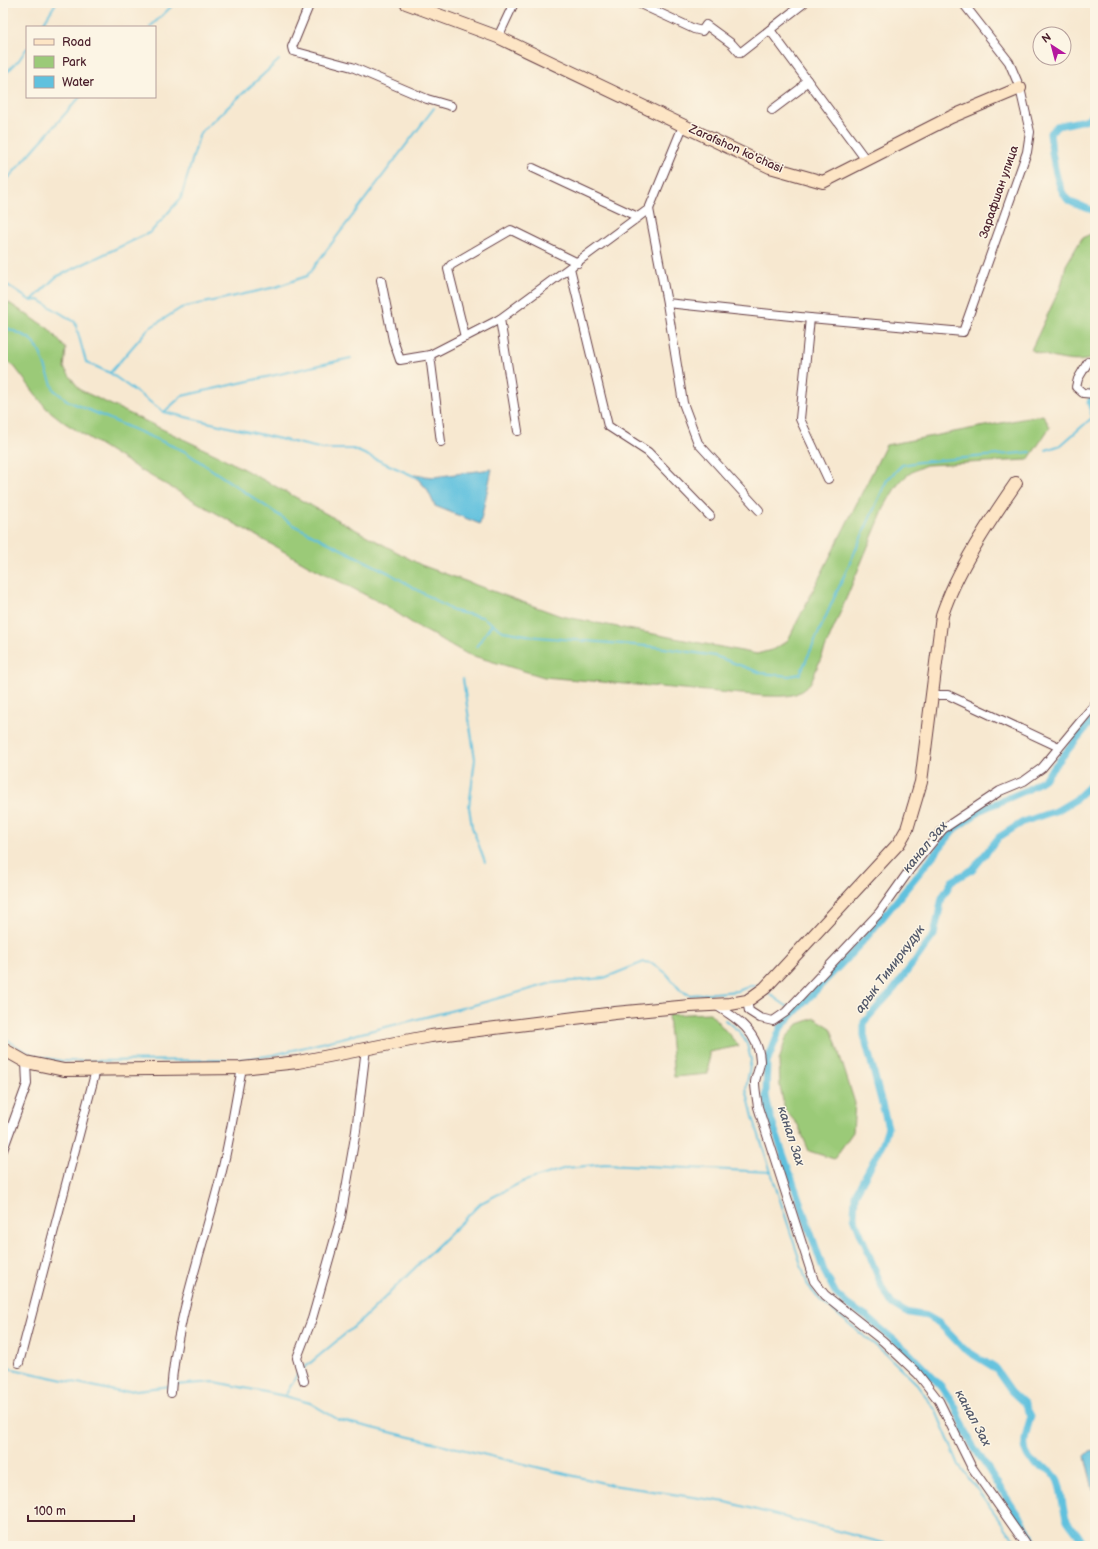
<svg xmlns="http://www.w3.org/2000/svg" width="1098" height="1549" font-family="'Balsamiq Sans',sans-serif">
<rect width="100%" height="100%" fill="#fcf5e5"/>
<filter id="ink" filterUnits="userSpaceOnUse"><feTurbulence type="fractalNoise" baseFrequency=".025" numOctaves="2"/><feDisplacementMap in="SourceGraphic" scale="8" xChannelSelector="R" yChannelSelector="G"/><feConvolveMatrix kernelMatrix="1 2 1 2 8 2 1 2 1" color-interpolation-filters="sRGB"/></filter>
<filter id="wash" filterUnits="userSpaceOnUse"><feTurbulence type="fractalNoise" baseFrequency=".012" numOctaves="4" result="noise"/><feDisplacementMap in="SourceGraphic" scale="16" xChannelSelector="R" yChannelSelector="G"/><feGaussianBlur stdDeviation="0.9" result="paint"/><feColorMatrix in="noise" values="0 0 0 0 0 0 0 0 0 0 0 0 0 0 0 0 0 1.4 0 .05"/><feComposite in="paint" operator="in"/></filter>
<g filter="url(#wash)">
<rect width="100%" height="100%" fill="#f7e8d0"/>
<g fill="#9bca78" stroke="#727452">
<path d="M 1095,232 L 1095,357 C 1078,366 1048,357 1031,350 L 1061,286 L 1066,265 L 1082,238 Z"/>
<path d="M 3,299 L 49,329 L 66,349 L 64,368 L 80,390 L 223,458 L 421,565 L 561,616 L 757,654 L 775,649 L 788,640 L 886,445 L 1043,415 L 1050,427 L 1028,460 L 926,465 C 902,475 897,484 885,506 L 811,682 C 797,699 785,696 765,696 L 544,677 L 467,654 L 415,625 L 385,605 L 306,564 L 142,471 L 65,423 L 46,408 L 14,366 L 3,359 Z"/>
<path d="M 710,1013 L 739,1046 L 709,1052 L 708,1074 L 674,1077 L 668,1015 Z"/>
<path d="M 815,1018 L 831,1028 L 855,1103 L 853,1132 L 834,1159 L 809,1151 L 798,1125 L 785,1110 L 780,1087 L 779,1061 L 786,1038 L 798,1024 Z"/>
</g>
<g fill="#60c1de" stroke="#557084">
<path d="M 492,469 L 480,524 L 435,506 L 427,489 L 414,475 L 434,477 Z"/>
<path d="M 1095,1450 L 1095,1497 L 1085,1456 L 1090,1451 Z"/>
</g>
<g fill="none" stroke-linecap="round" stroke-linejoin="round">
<g stroke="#60c1de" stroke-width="2">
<path d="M 41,27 L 56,3"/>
<path d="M 150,27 L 174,4"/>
<path d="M 3,76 L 19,60 L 27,48"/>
<path d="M 3,184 L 80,97"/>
<path d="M 3,282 L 31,301 L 39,300 L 75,322 L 86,362 L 110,373 L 164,412 L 323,449 L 353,449 L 416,477"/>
<path d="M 31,301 L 56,277 L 151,232 L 181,198 L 200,133 L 279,60"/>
<path d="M 3,326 L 29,338 L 39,350 L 54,390 L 68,401 L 184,451 L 295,526 L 389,573 L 453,611 L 482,617 L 503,631 L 538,637 L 658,647 L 715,656 L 761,673 L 789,676 L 800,674 L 887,480 L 902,465 L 919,462 L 1031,452"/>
<path d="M 110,373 L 148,329 L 181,308 L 276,287 L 307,276 L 434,108"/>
<path d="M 164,412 L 182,396 L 351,358"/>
<path d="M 1046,450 L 1061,445 L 1094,416"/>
<path d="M 476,647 L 492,624"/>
<path d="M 463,679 L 475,759 L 469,807 L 472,827 L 485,862"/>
<path d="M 768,993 L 788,1007"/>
<path d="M 725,1020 L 740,1032 L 747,1044 L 751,1060 L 746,1089 L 753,1117 L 808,1286 L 821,1301 L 886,1354 L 917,1384 L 936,1411 L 959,1465 L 1019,1546"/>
<path d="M 3,1036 C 25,1054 35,1057 63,1061 L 239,1060 L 273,1055 L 474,1005 L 552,983 L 604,978 L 644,962 L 652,963 L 666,973 L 681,991 L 690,995 L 738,991 L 750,986 L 756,986"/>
<path d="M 3,1367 L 120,1392 L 170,1386"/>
<path d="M 303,1369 L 362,1320 L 481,1203 L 522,1182 L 566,1168 L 605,1164 L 771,1172"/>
<path d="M 174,1385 L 215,1382 L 285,1396 L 310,1403 L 339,1420 L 612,1485 L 726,1502 L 895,1546"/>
<path d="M 285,1396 L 298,1373"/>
</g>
<g stroke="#60c1de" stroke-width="7">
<path d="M 1095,114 L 1085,120 L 1057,126 L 1050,133 C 1051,150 1056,188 1068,200 C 1074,205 1088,208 1095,211"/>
<path d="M 1095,386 L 1090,403 L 1095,418"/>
<path d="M 1038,1546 L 970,1441 L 955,1406 L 942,1387 L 907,1351 L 867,1317 L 848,1305 L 836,1294 L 824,1271 L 770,1116 L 766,1096 L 767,1062 L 781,1027 L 866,938 L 955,829 L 983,809 L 1027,790 L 1044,779 L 1095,717"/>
<path d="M 1084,1546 C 1080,1534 1071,1528 1066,1518 C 1061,1505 1063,1487 1055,1476 C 1050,1469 1045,1468 1038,1465 C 1017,1455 1026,1433 1031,1416 L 1024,1403 L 1011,1391 L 995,1368 L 964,1349 L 939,1323 L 927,1316 L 905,1312 L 892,1304 L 882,1287 L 854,1217 L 855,1195 L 882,1145 L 888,1127 L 864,1035 L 864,1022 L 894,989 L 934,935 L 942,898 L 952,881 L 973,869 L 999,837 L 1023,822 L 1058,810 L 1075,800 L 1095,781"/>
</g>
</g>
</g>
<g filter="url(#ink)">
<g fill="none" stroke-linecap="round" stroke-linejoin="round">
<g stroke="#643d44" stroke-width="10">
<g id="street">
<path d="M 310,3 L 292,47 L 293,51 L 352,67 L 427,99 L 451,106"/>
<path d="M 638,3 L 694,29 L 702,31 L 706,25 L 732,44 L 740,53 L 804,3"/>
<path d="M 770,30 L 866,160"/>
<path d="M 498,37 L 514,3"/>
<path d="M 772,110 L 800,89 L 807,80"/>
<path d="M 533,168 L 638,217"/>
<path d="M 649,209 L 667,303 L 810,318 L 963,332 L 1027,152 L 1030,132 L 1020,88 L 1009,62 L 963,3"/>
<path d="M 570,268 L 608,426 L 648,452 L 710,516"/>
<path d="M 381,280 L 393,340 L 400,360 L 430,355 L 500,319 L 649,209 L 683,126"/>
<path d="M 667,303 L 683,403 L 698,443 L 759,510"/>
<path d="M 810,318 L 800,419 L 828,479"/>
<path d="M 500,319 L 518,431"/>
<path d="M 465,337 L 448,269 L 451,265 L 511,230 L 578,263"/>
<path d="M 430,355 L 441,442"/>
<path d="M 1088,362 L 1078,379 L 1076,387 L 1083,393 L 1095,394"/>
<path d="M 932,695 L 948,695 L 1059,747"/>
<path d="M 747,1001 L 749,1011 L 760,1018 L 773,1021 L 786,1012 L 879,913 L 911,868 L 943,829 L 1000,791 L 1024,781 L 1042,768 L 1095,704"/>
<path d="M 715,1005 C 737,1018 759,1033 760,1061 C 760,1068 756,1075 755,1082 C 755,1090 757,1099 758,1107 L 814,1281 L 825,1295 L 883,1341 L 918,1374 L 939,1401 L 971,1466 L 1027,1546"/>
<path d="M 3,1150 L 27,1084 L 26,1062"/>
<path d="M 19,1363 L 96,1070"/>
<path d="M 304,1381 L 297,1358 L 312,1319 L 341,1217 L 356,1131 L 366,1048"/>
<path d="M 171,1393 C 175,1322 204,1244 221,1175 C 230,1140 235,1103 242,1068"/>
</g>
</g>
<g stroke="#643d44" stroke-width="14">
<g id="secondary">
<path d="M 406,3 L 498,37 L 770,167 L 823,182 L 951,117 L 1020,88"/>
<path d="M 3,1049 L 26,1062 L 64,1070 L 242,1068 L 298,1062 L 431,1036 L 615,1013 L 690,1006 L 730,1004 L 747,1001 L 765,988 L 899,843 L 907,829 L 921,782 L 942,615 C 957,570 989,522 1016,483"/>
</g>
</g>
<use href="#street" stroke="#fff" stroke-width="8"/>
<use href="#secondary" stroke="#fde5c5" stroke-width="12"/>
</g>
</g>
<g text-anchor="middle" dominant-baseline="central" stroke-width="3" stroke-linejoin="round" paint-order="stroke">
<g font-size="12" fill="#4a1f2b" stroke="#fcf5e5">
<text transform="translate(736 149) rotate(24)">Zarafshon ko'chasi</text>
<text transform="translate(999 192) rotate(-71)">Зарафшан улица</text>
</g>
<g font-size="13" font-style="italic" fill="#52586a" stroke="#fcf5e5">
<text transform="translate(925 847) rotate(-50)">канал Зах</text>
<text transform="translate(890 969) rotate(-53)">арык Тимиркудук</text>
<text transform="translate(791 1136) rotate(72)">канал Зах</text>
<text transform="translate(973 1418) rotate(62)">канал Зах</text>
</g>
</g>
<rect width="1098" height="1549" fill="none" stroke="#fcf5e5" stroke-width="16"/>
<rect x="26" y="26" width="130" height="72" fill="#fcf5e5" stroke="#b59f9b"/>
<rect x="34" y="39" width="20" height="6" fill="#fde5c5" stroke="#b59f9b"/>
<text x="62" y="46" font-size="12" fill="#4a1f2b">Road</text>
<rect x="34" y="56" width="20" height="12" fill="#9bca78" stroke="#b59f9b"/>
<text x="62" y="66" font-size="12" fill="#4a1f2b">Park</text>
<rect x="34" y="76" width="20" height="12" fill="#60c1de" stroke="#b59f9b"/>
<text x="62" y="86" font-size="12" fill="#4a1f2b">Water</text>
<g transform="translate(1052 46) rotate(324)"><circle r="19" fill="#fcf5e5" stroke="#b59f9b"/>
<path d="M0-3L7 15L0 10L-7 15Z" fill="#b5179e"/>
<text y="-6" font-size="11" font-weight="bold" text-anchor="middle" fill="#4a1f2b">N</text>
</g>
<path d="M28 1515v6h106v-6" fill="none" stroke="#4a1f2b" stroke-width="2"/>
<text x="34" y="1515" font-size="12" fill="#4a1f2b" stroke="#fcf5e5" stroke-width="3" paint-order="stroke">100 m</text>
</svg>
